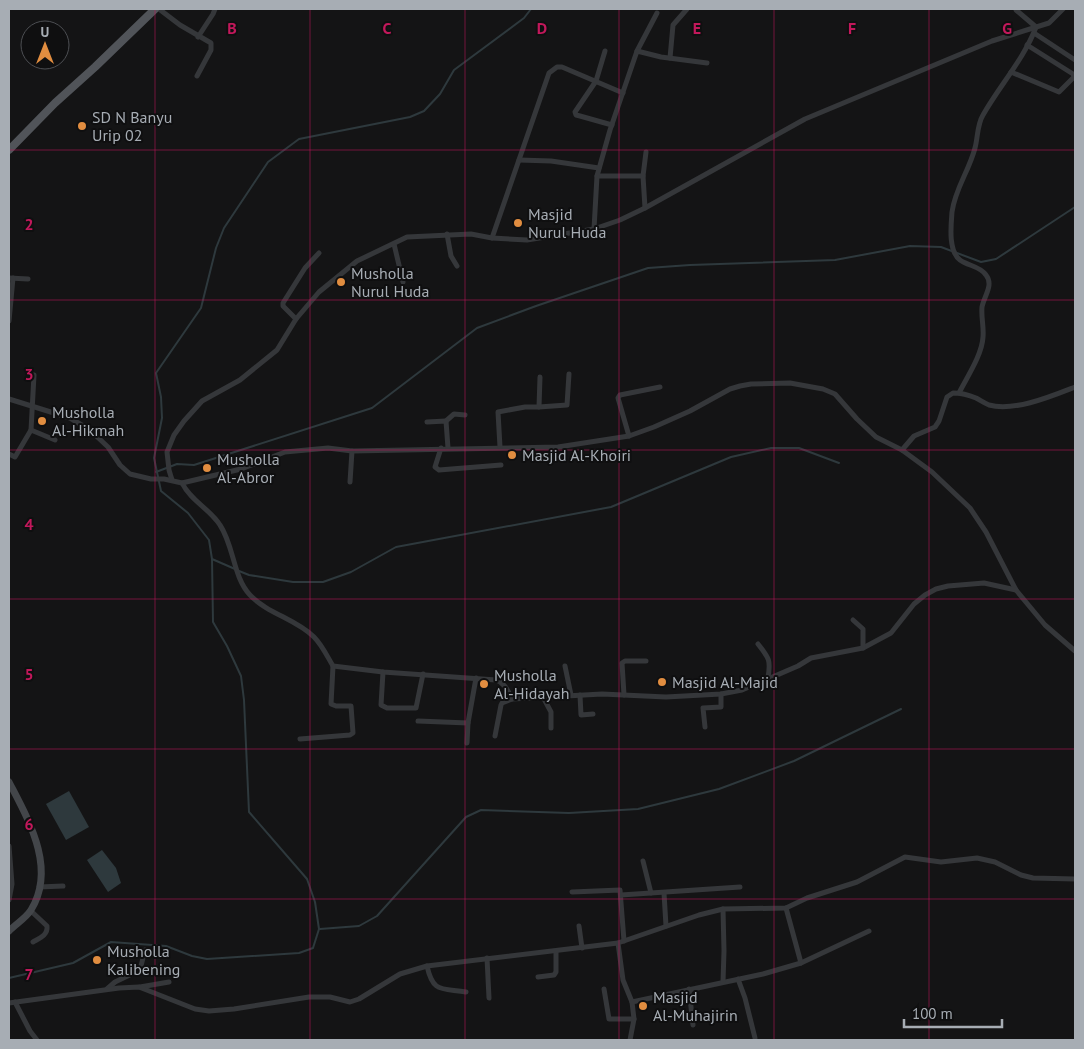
<svg xmlns="http://www.w3.org/2000/svg" width="1084" height="1049" font-family="'PT Sans',sans-serif">
<rect width="100%" height="100%" fill="#141415"/>
<g fill="#2e393d">
<path d="M 69,791 L 89,827 L 66,840 L 46,804 Z"/>
<path d="M 102,850 L 116,868 L 121,883 L 108,892 L 87,860 Z"/>
</g>
<g fill="none" stroke-linecap="round" stroke-linejoin="round">
<g stroke="#2e393d" stroke-width="2">
<path d="M 156,472 L 177,464 L 194,465 L 372,408 L 477,328 L 536,306 L 648,268 L 690,265 L 835,260 L 910,246 L 941,247 L 981,262 L 996,259 L 1075,207"/>
<path d="M 212,559 L 235,569"/>
<path d="M 239,571 L 249,575 L 293,582 L 323,582 L 351,572 L 396,547 L 611,507 L 731,457 L 771,448 L 799,448 L 839,463"/>
<path d="M 320,929 L 359,926 L 377,916 L 466,817 L 481,810 L 569,813 L 638,809 L 719,789 L 794,761 L 901,709"/>
<path d="M 9,978 L 73,963 L 111,942 L 166,946 L 192,956 L 207,959 L 299,953 L 313,948 L 319,929 L 315,902 L 307,879 L 249,812 L 244,700 L 241,676 L 227,646 L 213,622 L 212,559 L 209,540 L 188,513 L 161,491 L 154,458 L 162,418 L 161,397 L 156,373 L 201,308 L 216,248 L 224,228 L 268,162 L 299,139 L 410,117 L 424,111 L 440,94 L 454,70 L 524,18 L 531,9"/>
</g>
<g stroke="#35373a" stroke-width="5">
<path d="M 159,9 L 180,25 L 211,43 L 211,50 L 197,76"/>
<path d="M 1034,33 L 1075,60"/>
<path d="M 198,37 L 213,14 L 215,9"/>
<path d="M 605,51 L 596,81 L 575,112 L 576,115 L 580,116 L 612,125"/>
<path d="M 637,51 L 657,13"/>
<path d="M 670,58 L 673,25 L 687,9"/>
<path d="M 1011,72 L 1059,92 L 1074,77 L 1073,74 L 1027,45"/>
<path d="M 519,160 L 551,161 L 599,168"/>
<path d="M 597,176 L 643,176"/>
<path d="M 645,208 L 643,176 L 646,152"/>
<path d="M 594,229 L 597,176 L 610,130 L 637,51 L 661,57 L 707,63"/>
<path d="M 447,234 L 451,256 L 457,266"/>
<path d="M 492,238 L 549,73 L 557,67 L 562,67 L 623,93"/>
<path d="M 394,244 L 403,282"/>
<path d="M 9,278 L 28,279"/>
<path d="M 296,319 L 283,306 L 283,303 L 305,268 L 319,253"/>
<path d="M 9,321 L 13,278"/>
<path d="M 959,393 C 967,377 982,355 983,337 C 984,327 981,317 982,307 C 984,296 994,285 986,275 C 980,266 968,266 960,260 C 948,251 951,225 952,212 C 955,189 969,171 975,148 C 978,137 977,125 983,115 C 1000,85 1024,59 1036,27 L 1016,10 L 1016,9"/>
<path d="M 9,399 L 70,418 L 90,430 L 108,447 L 120,465 L 130,474 L 151,479 L 164,479 L 182,483 L 241,469 L 285,452 L 328,448 L 352,451 L 558,447 L 629,436 L 654,427 L 690,411 L 730,389 L 740,386 L 751,384 L 790,383 L 823,389 L 835,394 L 857,419 L 876,437 L 902,450 L 932,472 L 970,508 L 986,532 L 1016,590 L 1045,625 L 1075,651"/>
<path d="M 539,407 L 567,405 L 569,374"/>
<path d="M 446,421 L 454,414 L 465,415"/>
<path d="M 427,422 L 446,421 L 448,448"/>
<path d="M 31,430 L 55,440"/>
<path d="M 629,436 L 618,398 L 620,395 L 660,387"/>
<path d="M 500,447 L 498,412 L 525,407 L 539,407 L 540,377"/>
<path d="M 441,448 L 435,467 L 439,470 L 501,465"/>
<path d="M 902,450 L 914,436 L 935,427 L 939,421 L 947,397 L 953,393 C 960,393 969,395 976,398 C 980,400 984,403 989,405 C 1014,412 1052,396 1075,387"/>
<path d="M 9,454 L 15,457 L 31,430 L 34,375"/>
<path d="M 172,480 L 169,470 L 167,452 L 174,435 L 184,421 L 202,401 L 240,380 L 277,350 L 296,319 L 319,292 L 357,261 L 407,237 L 471,234 L 492,238 L 527,240 L 594,229 L 620,220 L 645,208 L 805,119 L 992,41 L 1049,23 L 1063,9"/>
<path d="M 350,482 L 352,451"/>
<path d="M 182,483 C 191,501 210,509 220,525 C 234,546 233,577 250,595 C 268,614 296,619 314,637 C 322,645 327,656 333,666 L 383,672 L 496,680 C 505,683 508,691 512,699 L 602,694 L 666,697 L 721,694 L 742,690 L 798,666 L 811,658 L 863,648 L 891,633 L 914,604 L 925,595 L 936,589 L 948,586 L 984,583 L 1016,590"/>
<path d="M 853,620 L 863,629 L 863,648"/>
<path d="M 758,644 C 769,658 771,660 768,678"/>
<path d="M 565,666 L 571,695"/>
<path d="M 383,672 L 381,705 L 387,708 L 416,708 L 423,674"/>
<path d="M 580,695 L 581,715 L 593,714"/>
<path d="M 624,695 L 622,663 L 625,661 L 646,661"/>
<path d="M 543,697 L 551,712 L 551,728"/>
<path d="M 418,721 L 468,723 L 476,678"/>
<path d="M 705,727 L 703,708 L 721,707 L 721,694"/>
<path d="M 495,736 L 501,705 L 502,703 L 512,699"/>
<path d="M 300,739 L 350,735 L 353,733 L 351,706 L 336,706 L 331,704 L 333,666"/>
<path d="M 467,743 L 468,723"/>
<path d="M 9,846 L 12,884 L 9,900"/>
<path d="M 643,861 L 651,893"/>
<path d="M 39,887 L 63,886"/>
<path d="M 572,892 L 620,890 L 624,941"/>
<path d="M 664,893 L 666,926"/>
<path d="M 621,895 L 740,887"/>
<path d="M 31,911 L 47,926 C 48,935 40,938 33,942"/>
<path d="M 579,926 L 582,948"/>
<path d="M 618,943 L 623,980 L 632,1002 L 763,974 L 801,963 L 786,908"/>
<path d="M 487,958 L 489,998"/>
<path d="M 801,963 L 869,931"/>
<path d="M 427,966 C 433,993 441,988 466,992"/>
<path d="M 538,977 L 554,975 L 556,972 L 556,951"/>
<path d="M 738,979 L 745,998 L 755,1038"/>
<path d="M 723,982 L 724,951 L 723,909"/>
<path d="M 140,987 L 169,982"/>
<path d="M 107,989 L 115,982 L 140,970 L 145,950"/>
<path d="M 604,989 L 609,1019 L 634,1019"/>
<path d="M 689,989 L 693,1025"/>
<path d="M 15,1002 L 30,1031 L 37,1040"/>
<path d="M 9,1003 L 119,988 L 139,987 L 195,1009 L 209,1011 L 234,1009 L 309,997 L 330,997 L 350,1002 L 359,999 L 400,974 L 427,966 L 618,943 L 699,915 L 723,909 L 786,908 L 807,898 L 857,882 L 905,857 L 941,862 L 977,858 L 995,862 L 1021,875 L 1033,878 L 1075,879"/>
<path d="M 630,1040 L 634,1019 L 632,1002"/>
</g>
<path stroke="#43464a" stroke-width="7" d="M 9,782 C 28,819 57,868 31,910 C 26,918 16,924 9,931"/>
<path stroke="#515459" stroke-width="8" d="M 9,150 L 55,103 L 95,67 L 155,9"/>
</g>
<path fill="none" stroke="#c2185b" stroke-width="1" stroke-opacity="0.55" d="M 155,9 L 155,1040M 310,9 L 310,1040M 465,9 L 465,1040M 619,9 L 619,1040M 774,9 L 774,1040M 929,9 L 929,1040M 9,150 L 1075,150M 9,300 L 1075,300M 9,450 L 1075,450M 9,599 L 1075,599M 9,749 L 1075,749M 9,899 L 1075,899"/>
<g fill="#e18d40" stroke="#0f0f10" stroke-width="2">
<circle cx="82" cy="126" r="5"/>
<circle cx="518" cy="223" r="5"/>
<circle cx="341" cy="282" r="5"/>
<circle cx="42" cy="421" r="5"/>
<circle cx="512" cy="455" r="5"/>
<circle cx="207" cy="468" r="5"/>
<circle cx="662" cy="682" r="5"/>
<circle cx="484" cy="684" r="5"/>
<circle cx="97" cy="960" r="5"/>
<circle cx="643" cy="1006" r="5"/>
</g>
<g text-anchor="middle" dominant-baseline="central" stroke-width="4" stroke-linejoin="round" paint-order="stroke">
<g font-size="16" fill="#a7adb4" stroke="#0f0f10" text-anchor="start">
<text x="92" y="117">SD N Banyu<tspan x="92" dy="18">Urip 02</tspan></text>
<text x="528" y="214">Masjid<tspan x="528" dy="18">Nurul Huda</tspan></text>
<text x="351" y="273">Musholla<tspan x="351" dy="18">Nurul Huda</tspan></text>
<text x="52" y="412">Musholla<tspan x="52" dy="18">Al-Hikmah</tspan></text>
<text x="522" y="455">Masjid Al-Khoiri</text>
<text x="217" y="459">Musholla<tspan x="217" dy="18">Al-Abror</tspan></text>
<text x="494" y="675">Musholla<tspan x="494" dy="18">Al-Hidayah</tspan></text>
<text x="672" y="682">Masjid Al-Majid</text>
<text x="107" y="951">Musholla<tspan x="107" dy="18">Kalibening</tspan></text>
<text x="653" y="997">Masjid<tspan x="653" dy="18">Al-Muhajirin</tspan></text>
</g>
</g>
<g font-size="16" text-anchor="middle" font-weight="bold" fill="#c2185b" stroke="#0f0f10" stroke-width="4" stroke-linejoin="round" paint-order="stroke">
<text x="232" y="34">B</text>
<text x="387" y="34">C</text>
<text x="542" y="34">D</text>
<text x="697" y="34">E</text>
<text x="852" y="34">F</text>
<text x="1007" y="34">G</text>
<text x="29" y="230">2</text>
<text x="29" y="380">3</text>
<text x="29" y="530">4</text>
<text x="29" y="680">5</text>
<text x="29" y="830">6</text>
<text x="29" y="980">7</text>
</g>
<rect width="1084" height="1049" fill="none" stroke="#a7adb4" stroke-width="20"/>
<g transform="translate(45 45)"><circle r="24" fill="#0f0f10" stroke="#4c4e52"/>
<path d="M0-4L9 19L0 12L-9 19Z" fill="#e18d40"/>
<text y="-8" font-size="14" font-weight="bold" text-anchor="middle" fill="#a7adb4">U</text>
</g>
<path d="M904 1019v8h98v-8" fill="none" stroke="#a7adb4" stroke-width="2.5"/>
<text x="912" y="1019" font-size="15" fill="#a7adb4" stroke="#0f0f10" stroke-width="4" paint-order="stroke">100 m</text>
</svg>
